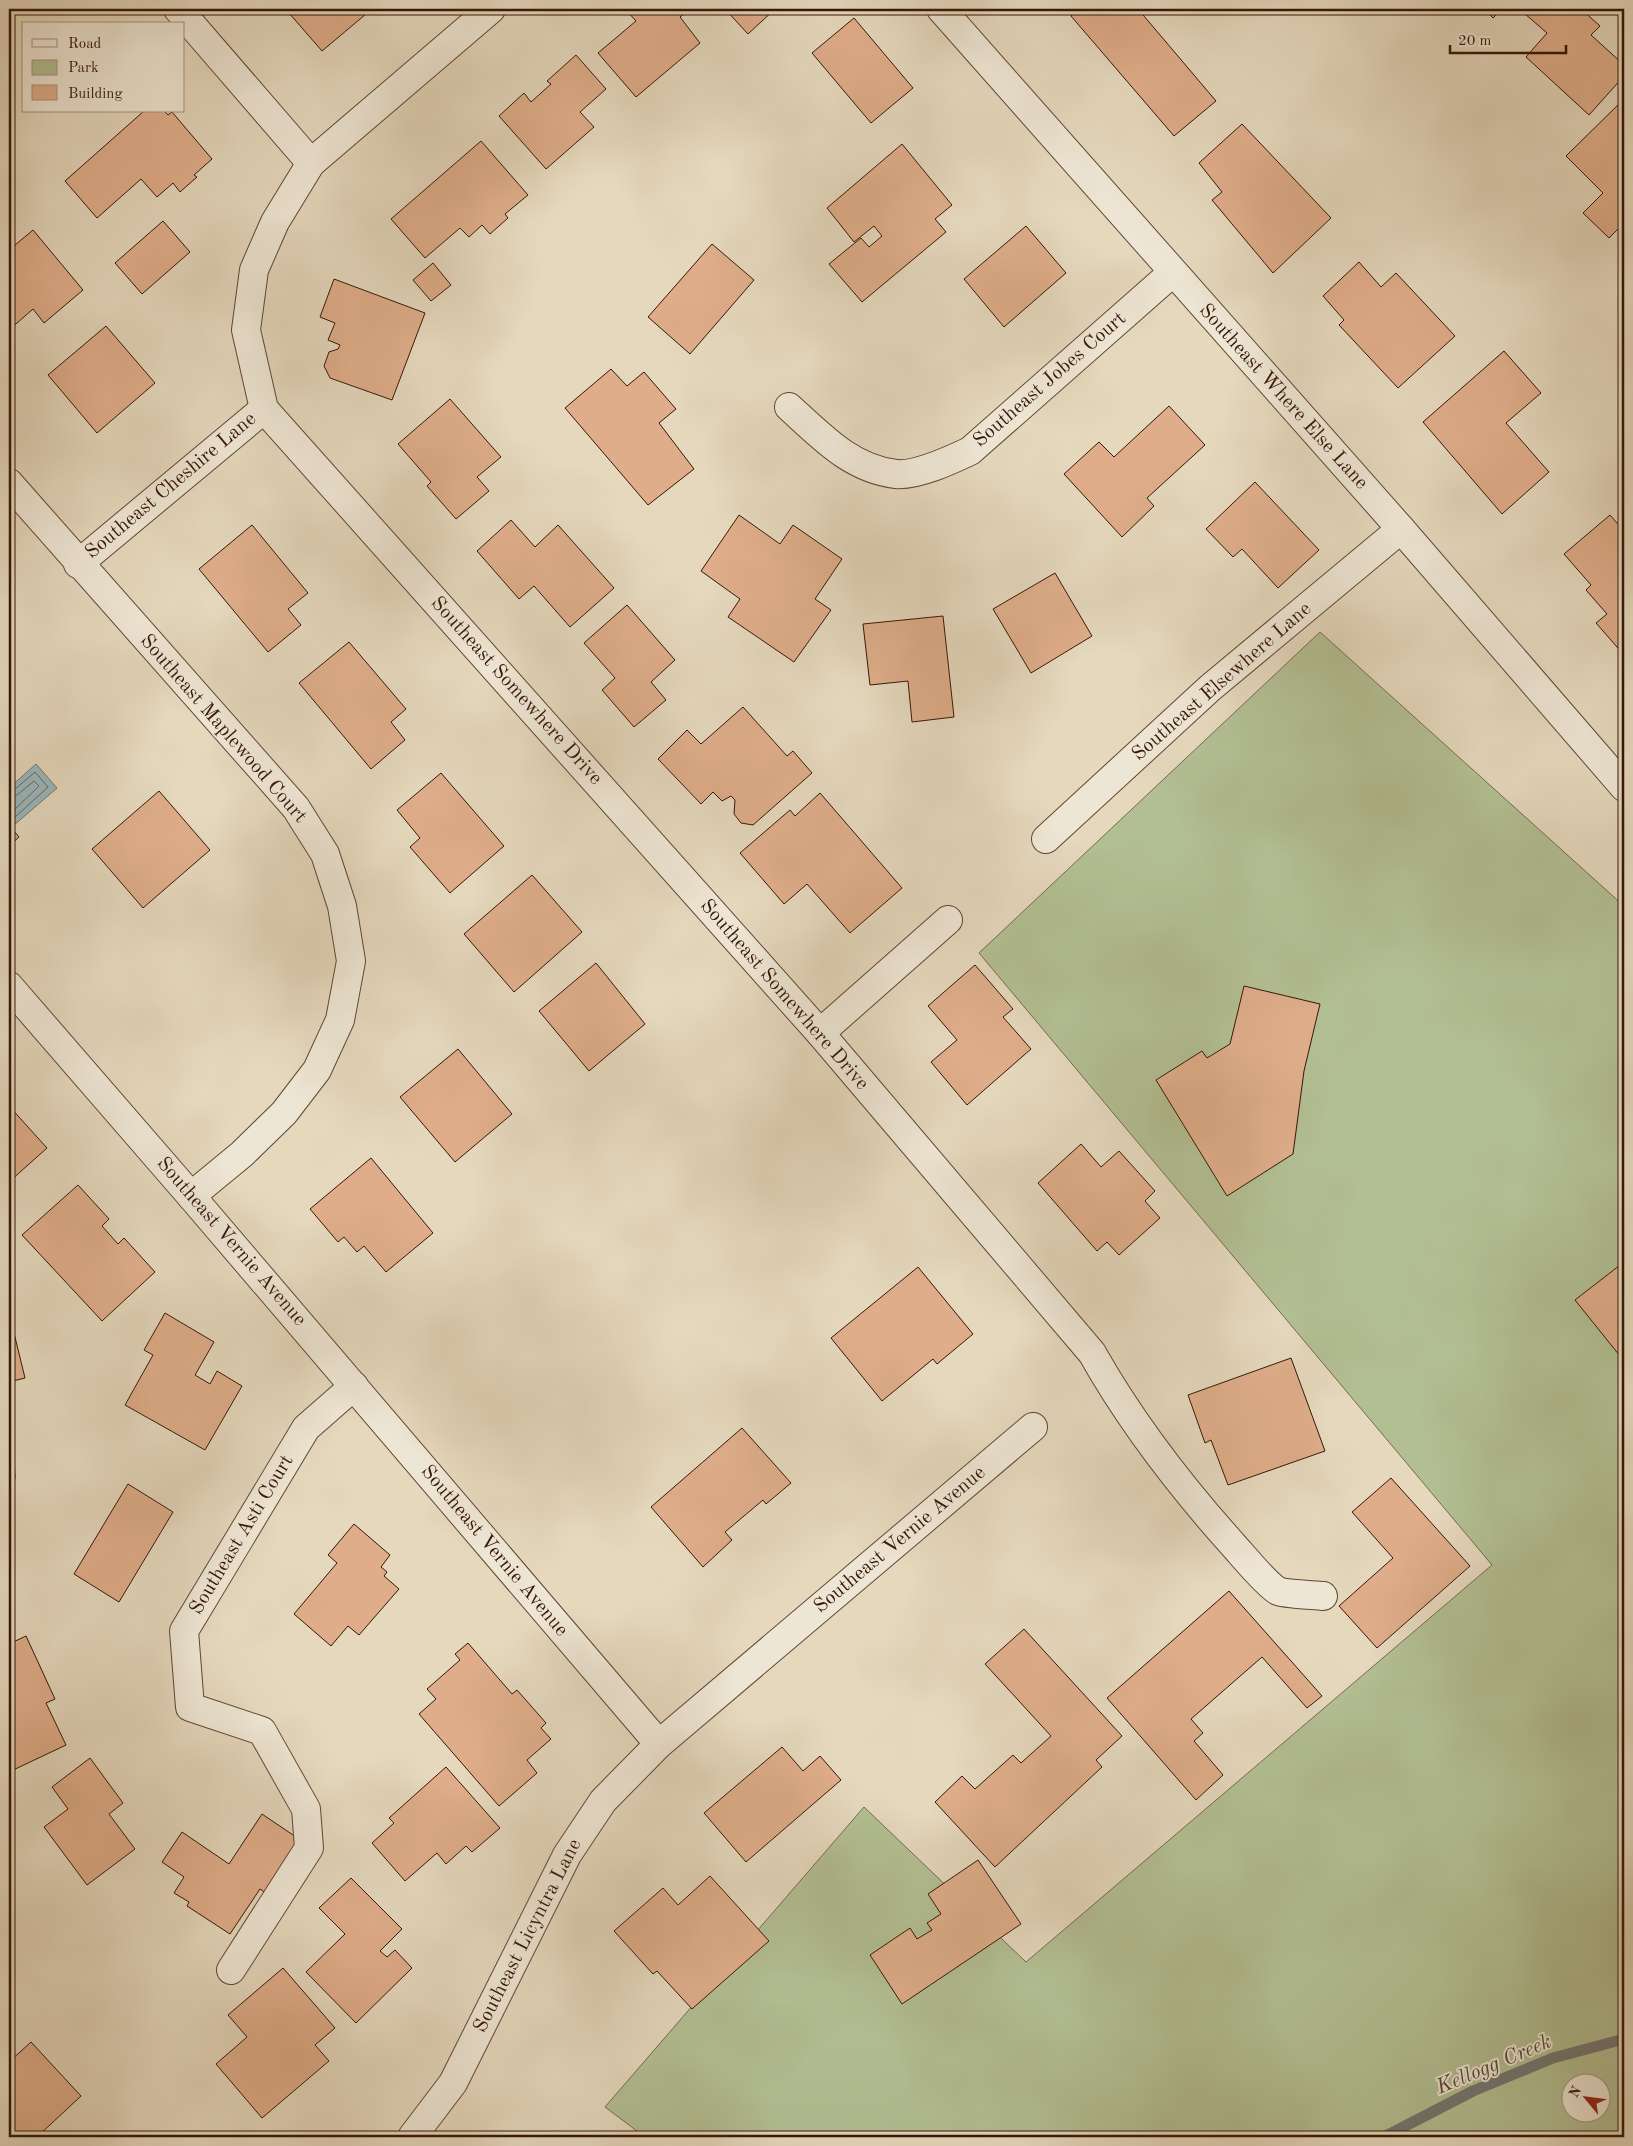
<svg xmlns="http://www.w3.org/2000/svg" width="1633" height="2146" font-family="'Old Standard TT',serif">
<rect width="100%" height="100%" fill="#e5d8bd"/>
<filter id="stains"><feTurbulence type="fractalNoise" baseFrequency=".004" numOctaves="4"/><feColorMatrix values="0 0 0 0 .2 0 0 0 0 .09 0 0 0 0 .02 0 0 0 .5 -.17"/></filter>
<radialGradient id="worn" r=".72"><stop offset=".6" stop-color="#630" stop-opacity="0"/><stop offset="1" stop-color="#630" stop-opacity=".3"/></radialGradient>
<path fill="#b2bf93" stroke="#746b4d" fill-rule="evenodd" d="M 1320,632 L 1624,906 L 1624,2137 L 645,2137 L 605,2107 L 864,1807 L 1026,1962 L 1492,1565 L 979,953 ZM 1570,2084 L 1600,2084 L 1600,2114 L 1570,2114 Z"/>
<path fill="#9bb7bc" stroke="#727774" d="M 36,764 L 57,788 L 13,826 L 9,822 L 9,788 Z"/>
<g fill="none" stroke-linecap="round" stroke-linejoin="round">
<g stroke="#686762" stroke-width="1">
<path d="M 9,791 L 14,790 L 35,772 L 48,787 L 14,818 L 9,819"/>
<path d="M 9,797 L 17,795 L 34,781 L 39,786 L 12,812 L 9,812"/>
</g>
<path stroke="#727774" stroke-width="11" d="M 1384,2137 L 1473,2091 L 1553,2058 L 1624,2039"/>
</g>
<g fill="#dfad8a" stroke="#351707">
<path d="M 282,9 L 372,9 L 322,51 L 289,13 L 287,15 Z"/>
<path d="M 625,9 L 690,9 L 680,17 L 700,43 L 636,97 L 598,53 L 636,21 Z"/>
<path d="M 725,9 L 775,9 L 748,34 Z"/>
<path d="M 1079,9 L 1138,9 L 1216,101 L 1174,136 L 1071,16 Z"/>
<path d="M 1484,9 L 1502,9 L 1493,18 Z"/>
<path d="M 1528,9 L 1581,9 L 1600,26 L 1591,35 L 1624,65 L 1624,76 L 1589,115 L 1526,57 L 1547,33 L 1524,13 Z"/>
<path d="M 854,18 L 913,88 L 871,123 L 812,53 Z"/>
<path d="M 576,55 L 606,89 L 580,112 L 594,127 L 546,169 L 499,116 L 524,93 L 531,102 L 551,84 L 547,81 Z"/>
<path d="M 1624,99 L 1624,223 L 1609,238 L 1583,213 L 1603,193 L 1566,156 Z"/>
<path d="M 144,111 L 164,111 L 168,115 L 172,112 L 212,159 L 194,175 L 197,177 L 180,192 L 173,183 L 157,197 L 141,179 L 97,218 L 65,181 Z"/>
<path d="M 1242,124 L 1331,218 L 1273,273 L 1212,200 L 1222,192 L 1199,163 Z"/>
<path d="M 481,141 L 528,195 L 505,214 L 508,218 L 490,234 L 482,225 L 469,237 L 460,228 L 425,258 L 391,219 Z"/>
<path d="M 902,144 L 952,205 L 935,219 L 946,232 L 862,302 L 829,264 L 861,238 L 869,247 L 882,236 L 874,226 L 854,242 L 827,208 Z"/>
<path d="M 163,221 L 190,252 L 142,294 L 115,263 Z"/>
<path d="M 1026,226 L 1066,273 L 1004,327 L 964,279 Z"/>
<path d="M 33,230 L 83,290 L 44,323 L 33,309 L 9,330 L 9,250 Z"/>
<path d="M 712,244 L 754,280 L 690,354 L 648,317 Z"/>
<path d="M 1359,262 L 1381,287 L 1396,273 L 1455,336 L 1398,388 L 1339,325 L 1344,320 L 1323,296 Z"/>
<path d="M 433,263 L 451,285 L 431,301 L 413,280 Z"/>
<path d="M 334,279 L 425,313 L 392,400 L 330,378 L 324,366 L 329,352 L 338,349 L 340,345 L 328,340 L 335,323 L 320,317 Z"/>
<path d="M 106,326 L 155,383 L 97,433 L 48,375 Z"/>
<path d="M 1504,351 L 1541,393 L 1506,423 L 1549,472 L 1502,514 L 1423,422 Z"/>
<path d="M 611,369 L 627,386 L 644,372 L 676,409 L 659,423 L 694,469 L 648,505 L 565,408 Z"/>
<path d="M 450,399 L 501,457 L 477,477 L 489,491 L 456,519 L 427,486 L 431,482 L 398,444 Z"/>
<path d="M 1169,406 L 1205,445 L 1147,498 L 1154,506 L 1122,537 L 1064,474 L 1099,442 L 1114,457 Z"/>
<path d="M 1255,482 L 1319,550 L 1278,588 L 1242,549 L 1233,557 L 1206,529 Z"/>
<path d="M 739,515 L 780,544 L 793,525 L 842,559 L 815,599 L 831,610 L 794,662 L 728,617 L 740,599 L 701,571 Z"/>
<path d="M 1610,515 L 1624,531 L 1624,655 L 1596,623 L 1607,614 L 1586,590 L 1591,585 L 1564,554 Z"/>
<path d="M 511,520 L 535,547 L 558,525 L 614,588 L 570,627 L 534,586 L 519,599 L 477,551 Z"/>
<path d="M 252,525 L 308,593 L 288,609 L 301,625 L 268,652 L 199,569 Z"/>
<path d="M 1055,573 L 1092,636 L 1031,673 L 993,609 Z"/>
<path d="M 627,605 L 675,660 L 651,682 L 666,700 L 634,727 L 602,690 L 615,678 L 584,643 Z"/>
<path d="M 943,616 L 954,717 L 912,722 L 908,681 L 870,685 L 863,624 Z"/>
<path d="M 349,642 L 406,709 L 391,722 L 405,740 L 371,769 L 299,683 Z"/>
<path d="M 743,707 L 787,756 L 793,751 L 812,773 L 753,825 L 741,823 L 734,814 L 735,800 L 731,796 L 722,801 L 713,792 L 701,804 L 658,759 L 687,730 L 701,744 Z"/>
<path d="M 441,773 L 504,846 L 450,893 L 410,847 L 420,838 L 397,810 Z"/>
<path d="M 159,791 L 210,850 L 143,908 L 92,849 Z"/>
<path d="M 820,793 L 902,888 L 850,933 L 807,884 L 784,904 L 740,853 L 790,810 L 795,816 Z"/>
<path d="M 9,825 L 19,837 L 9,846 Z"/>
<path d="M 532,875 L 582,932 L 514,992 L 464,934 Z"/>
<path d="M 596,963 L 645,1024 L 589,1071 L 539,1011 Z"/>
<path d="M 975,965 L 1013,1009 L 1003,1017 L 1031,1049 L 967,1105 L 931,1062 L 957,1040 L 928,1006 Z"/>
<path d="M 1244,986 L 1320,1004 L 1304,1071 L 1293,1154 L 1227,1196 L 1156,1080 L 1202,1051 L 1207,1058 L 1230,1044 Z"/>
<path d="M 458,1049 L 512,1114 L 455,1162 L 400,1097 Z"/>
<path d="M 9,1106 L 47,1148 L 9,1182 Z"/>
<path d="M 1081,1144 L 1101,1167 L 1119,1151 L 1155,1191 L 1145,1201 L 1160,1218 L 1119,1255 L 1107,1242 L 1097,1251 L 1038,1183 Z"/>
<path d="M 371,1158 L 433,1233 L 386,1272 L 364,1246 L 357,1252 L 344,1237 L 338,1242 L 310,1209 Z"/>
<path d="M 78,1185 L 109,1219 L 102,1226 L 118,1244 L 124,1238 L 155,1272 L 102,1321 L 22,1235 Z"/>
<path d="M 1624,1262 L 1624,1353 L 1620,1356 L 1575,1300 Z"/>
<path d="M 918,1267 L 973,1334 L 937,1364 L 933,1359 L 882,1401 L 831,1338 Z"/>
<path d="M 165,1313 L 214,1342 L 195,1375 L 210,1384 L 217,1371 L 242,1386 L 205,1450 L 125,1405 L 153,1355 L 144,1350 Z"/>
<path d="M 14,1333 L 25,1378 L 9,1382 L 9,1334 Z"/>
<path d="M 1291,1358 L 1325,1451 L 1228,1485 L 1211,1440 L 1205,1443 L 1188,1395 Z"/>
<path d="M 9,1419 L 12,1419 L 15,1478 L 9,1492 Z"/>
<path d="M 742,1428 L 791,1483 L 766,1504 L 763,1500 L 725,1532 L 732,1540 L 703,1567 L 651,1507 Z"/>
<path d="M 1391,1478 L 1470,1566 L 1377,1648 L 1339,1606 L 1393,1558 L 1352,1512 Z"/>
<path d="M 128,1484 L 173,1512 L 119,1602 L 74,1574 Z"/>
<path d="M 354,1524 L 390,1555 L 381,1567 L 387,1572 L 384,1576 L 399,1589 L 359,1635 L 348,1626 L 331,1646 L 294,1614 L 337,1563 L 328,1555 Z"/>
<path d="M 1229,1591 L 1322,1696 L 1307,1708 L 1262,1657 L 1191,1719 L 1203,1733 L 1194,1741 L 1223,1775 L 1196,1800 L 1107,1698 Z"/>
<path d="M 1024,1629 L 1122,1736 L 1096,1760 L 1102,1767 L 995,1867 L 935,1802 L 962,1776 L 975,1789 L 1013,1755 L 1021,1763 L 1051,1736 L 985,1664 Z"/>
<path d="M 26,1636 L 55,1699 L 46,1703 L 66,1745 L 9,1772 L 9,1644 Z"/>
<path d="M 468,1643 L 512,1694 L 517,1690 L 546,1723 L 541,1728 L 551,1739 L 527,1760 L 537,1773 L 499,1806 L 419,1714 L 436,1699 L 427,1689 L 460,1660 L 455,1654 Z"/>
<path d="M 782,1747 L 803,1771 L 820,1756 L 841,1780 L 746,1862 L 704,1813 Z"/>
<path d="M 90,1758 L 123,1803 L 109,1814 L 135,1849 L 87,1885 L 44,1827 L 68,1809 L 52,1787 Z"/>
<path d="M 446,1767 L 500,1828 L 472,1852 L 466,1846 L 446,1864 L 437,1853 L 405,1881 L 372,1843 L 394,1823 L 389,1818 Z"/>
<path d="M 262,1814 L 302,1841 L 267,1894 L 260,1889 L 230,1934 L 187,1906 L 189,1902 L 174,1893 L 184,1877 L 162,1862 L 182,1832 L 229,1864 Z"/>
<path d="M 978,1860 L 1021,1924 L 902,2004 L 870,1955 L 910,1928 L 917,1939 L 932,1930 L 927,1923 L 941,1914 L 928,1894 Z"/>
<path d="M 710,1876 L 769,1941 L 692,2009 L 657,1971 L 653,1974 L 614,1931 L 663,1888 L 678,1905 Z"/>
<path d="M 351,1878 L 402,1929 L 380,1951 L 387,1957 L 395,1950 L 412,1968 L 356,2023 L 306,1972 L 345,1934 L 319,1908 Z"/>
<path d="M 283,1968 L 335,2028 L 315,2045 L 329,2061 L 262,2118 L 216,2064 L 247,2037 L 228,2015 Z"/>
<path d="M 31,2042 L 81,2096 L 37,2137 L 9,2137 L 9,2062 Z"/>
</g>
<g fill="none" stroke-linecap="round" stroke-linejoin="round">
<g stroke="#614734" stroke-width="30">
<g id="minor">
<path d="M 178,9 L 311,163"/>
<path d="M 491,9 L 311,163 L 275,222 L 254,270 L 246,330 L 264,409 L 820,1033 L 1092,1353 C 1132,1424 1181,1487 1235,1547 C 1243,1556 1268,1586 1278,1591 C 1284,1594 1314,1595 1323,1596"/>
<path d="M 941,9 L 1401,529 L 1624,787"/>
<path d="M 789,407 C 821,436 851,469 896,474 C 917,476 951,460 970,451 L 1172,273"/>
<path d="M 9,483 L 296,808 L 325,854 L 342,906 L 351,961 L 340,1020 L 317,1070 L 284,1113 L 242,1154 L 191,1196"/>
<path d="M 78,564 L 264,409"/>
<path d="M 1046,839 L 1210,688 L 1401,529"/>
<path d="M 9,986 L 191,1196 L 659,1744"/>
<path d="M 820,1033 L 948,920"/>
<path d="M 231,1970 L 309,1848 L 306,1809 L 262,1731 L 190,1707 L 184,1631 L 306,1428 L 354,1386"/>
<path d="M 412,2137 L 453,2083 L 567,1855 L 603,1801 L 659,1744 L 1033,1427"/>
</g>
</g>
<use href="#minor" stroke="#eee6d4" stroke-width="28"/>
</g>
<g text-anchor="middle" dominant-baseline="central" stroke-width="4" stroke-linejoin="round" paint-order="stroke">
<g font-size="20" fill="#351707" stroke="#eee6d4">
<text transform="translate(1050 380) rotate(-41)">Southeast Jobes Court</text>
<text transform="translate(1283 397) rotate(48)">Southeast Where Else Lane</text>
<text transform="translate(171 486) rotate(-40)">Southeast Cheshire Lane</text>
<text transform="translate(1222 682) rotate(-41)">Southeast Elsewhere Lane</text>
<text transform="translate(516 691) rotate(48)">Southeast Somewhere Drive</text>
<text transform="translate(223 729) rotate(49)">Southeast Maplewood Court</text>
<text transform="translate(784 995) rotate(49)">Southeast Somewhere Drive</text>
<text transform="translate(231 1242) rotate(49)">Southeast Vernie Avenue</text>
<text transform="translate(242 1535) rotate(-59)">Southeast Asti Court</text>
<text transform="translate(900 1540) rotate(-40)">Southeast Vernie Avenue</text>
<text transform="translate(494 1551) rotate(50)">Southeast Vernie Avenue</text>
<text transform="translate(528 1936) rotate(-63)">Southeast Licyntra Lane</text>
</g>
<g font-size="21" font-style="italic" fill="#54473d" stroke="#eee6d4">
<text transform="translate(1494 2065) rotate(-23)">Kellogg Creek</text>
</g>
</g>
<rect width="1633" height="2146" fill="none" stroke="#e5d8bd" stroke-width="30"/>
<rect x="10" y="10" width="1613" height="2126" fill="none" stroke="#351707" stroke-width="2.5"/>
<rect x="15" y="15" width="1603" height="2116" fill="none" stroke="#351707"/>
<rect x="22" y="22" width="162" height="90" fill="#eee6d4" stroke="#a49382"/>
<rect x="32" y="39" width="25" height="8" fill="#eee6d4" stroke="#a49382"/>
<text x="68" y="48" font-size="15" fill="#351707">Road</text>
<rect x="32" y="60" width="25" height="15" fill="#b2bf93" stroke="#a49382"/>
<text x="68" y="72" font-size="15" fill="#351707">Park</text>
<rect x="32" y="85" width="25" height="15" fill="#dfad8a" stroke="#a49382"/>
<text x="68" y="98" font-size="15" fill="#351707">Building</text>
<g transform="translate(1586 2098) rotate(299)"><circle r="24" fill="#eee6d4" stroke="#a49382"/>
<path d="M0-4L9 19L0 12L-9 19Z" fill="#8f2418"/>
<text y="-8" font-size="14" font-weight="bold" text-anchor="middle" fill="#351707">N</text>
</g>
<path d="M1450 45v8h116v-8" fill="none" stroke="#351707" stroke-width="2.5"/>
<text x="1458" y="45" font-size="15" fill="#351707" stroke="#eee6d4" stroke-width="4" paint-order="stroke">20 m</text>
<rect width="100%" height="100%" filter="url(#stains)"/>
<rect width="100%" height="100%" fill="url(#worn)"/>
</svg>
